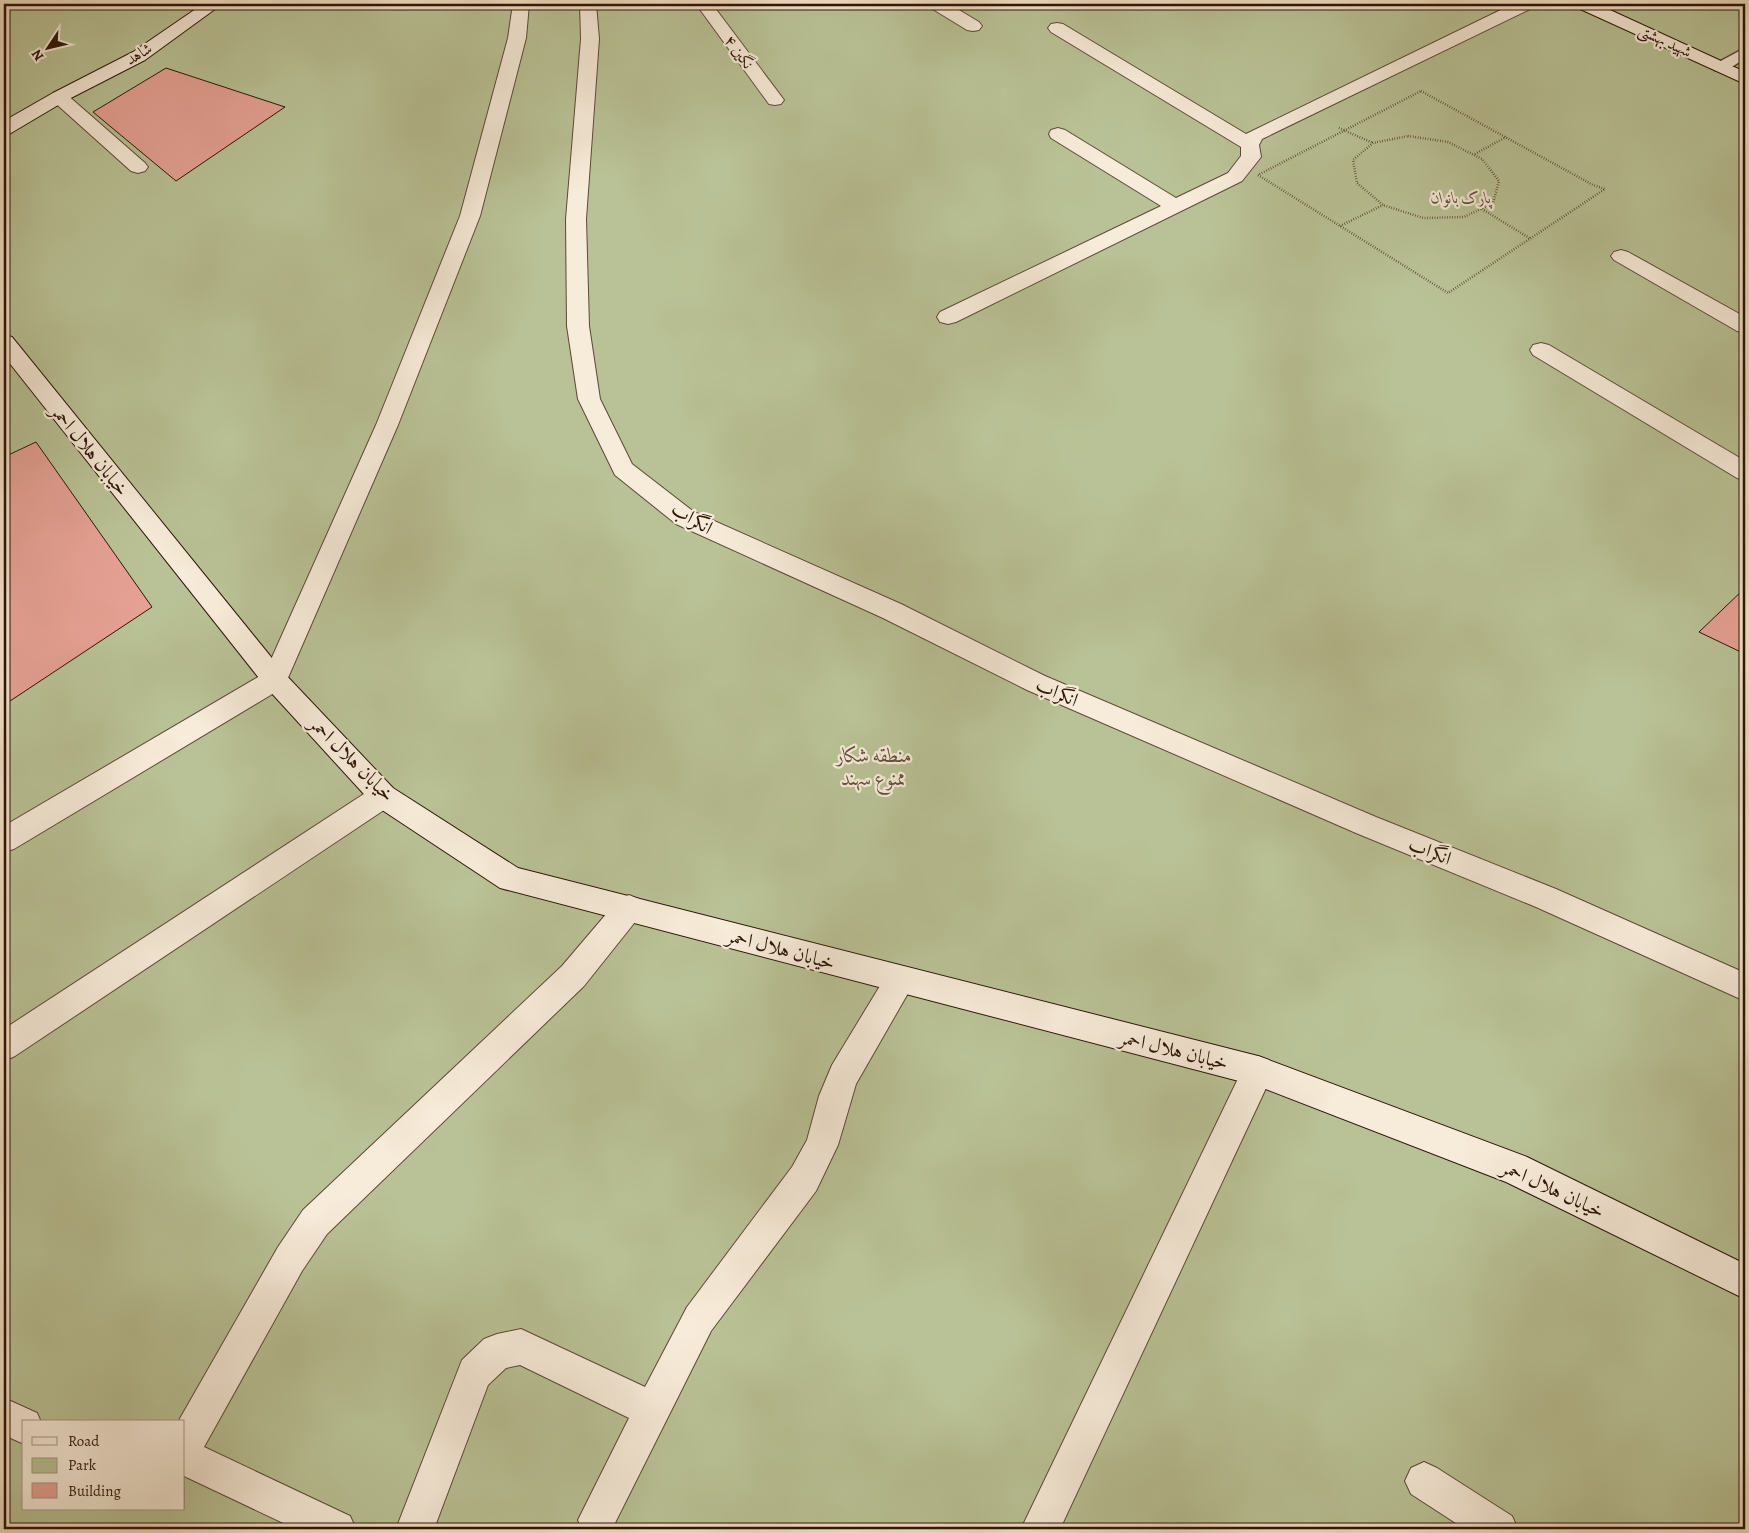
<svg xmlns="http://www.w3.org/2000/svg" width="1749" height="1533" font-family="Alegreya,Amiri,serif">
<rect width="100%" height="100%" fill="#f2e0c5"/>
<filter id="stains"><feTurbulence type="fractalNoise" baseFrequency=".004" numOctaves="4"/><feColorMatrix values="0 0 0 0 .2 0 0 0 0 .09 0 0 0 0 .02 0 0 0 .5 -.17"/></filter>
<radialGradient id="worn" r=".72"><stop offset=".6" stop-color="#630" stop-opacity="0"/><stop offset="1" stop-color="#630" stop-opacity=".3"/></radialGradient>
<path fill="#b9c296" stroke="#726b4f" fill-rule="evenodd" d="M 4,4 L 1745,4 L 1745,1529 L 4,1529 ZM 24,1422 L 184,1422 L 184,1509 L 24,1509 Z"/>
<g fill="#e5a194" stroke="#2c1408">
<path d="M 166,68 L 285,107 L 176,181 L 93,112 Z"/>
<path d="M 36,442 L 152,607 L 4,705 L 4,457 Z"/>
<path d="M 1745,588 L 1745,654 L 1699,632 Z"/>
</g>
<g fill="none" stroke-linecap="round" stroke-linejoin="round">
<g stroke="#5e4737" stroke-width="3">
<path id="lane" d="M 1745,48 L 1745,58 C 1736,64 1726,73 1715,70 L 1713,67 L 1715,64 Z"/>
</g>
<g stroke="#5e4737" stroke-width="2">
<g id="street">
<path d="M 513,4 L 529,4 L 526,38 L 480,216 L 398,425 L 284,687 L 14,849 L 4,852 L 4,826 L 265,673 L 376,425 L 460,216 L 508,38 Z"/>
<path d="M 580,4 L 596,4 L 599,39 L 586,219 L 589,326 L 600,399 L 632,464 L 694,512 L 901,604 L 1045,676 L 1376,817 L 1556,889 L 1745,973 L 1745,1001 L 1536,907 L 1356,833 L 1027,690 L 883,618 L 676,524 L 615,475 L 578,399 L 567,326 L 566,219 L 581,39 Z"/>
<path d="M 696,4 L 712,4 L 784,100 L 781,104 L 775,105 L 769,104 Z"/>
<path d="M 929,4 L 949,4 L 979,22 L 982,26 L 979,30 L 973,31 L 967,30 L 931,8 Z"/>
<path d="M 1513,4 L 1534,4 L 1532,8 L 1262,139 L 1259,145 L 1261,157 L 1242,181 L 956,322 L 948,324 L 940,322 L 937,317 L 940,312 L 1161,206 L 1051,138 L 1049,134 L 1051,130 L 1058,128 L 1065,130 L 1176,198 L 1228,173 L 1241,156 L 1241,147 L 1051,32 L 1048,28 L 1051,24 L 1057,23 L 1063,24 L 1246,134 Z"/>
<path d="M 59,92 L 65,93 L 145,163 L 148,167 L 145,171 L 138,173 L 131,171 L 53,101 L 50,97 L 53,93 Z"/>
<path d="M 1621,250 L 1628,252 L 1745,317 L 1745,333 L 1737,331 L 1614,260 L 1611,256 L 1614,252 Z"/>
<path d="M 1541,343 L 1549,345 L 1745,461 L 1745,480 L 1737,478 L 1533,355 L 1530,350 L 1533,345 Z"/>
<path d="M 383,784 L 393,788 L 397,796 L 393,804 L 15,1056 L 4,1061 L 4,1029 L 373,788 Z"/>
<path d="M 629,895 L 639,899 L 644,908 L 639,917 L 584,986 L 327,1234 L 302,1271 L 204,1447 L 350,1516 L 356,1529 L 296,1529 L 184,1476 L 184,1422 L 178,1422 L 278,1247 L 303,1210 L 562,966 L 619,899 Z"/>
<path d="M 900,967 L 911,971 L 915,981 L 856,1084 L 838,1145 L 816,1191 L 711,1331 L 612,1529 L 582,1529 L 578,1520 L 629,1418 L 520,1365 L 506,1368 L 488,1385 L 434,1529 L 396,1529 L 462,1360 L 484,1339 L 497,1334 L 521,1329 L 645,1387 L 687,1307 L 792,1167 L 807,1140 L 819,1096 L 832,1065 L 889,971 Z"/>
<path d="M 1258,1056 L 1269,1060 L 1274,1071 L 1060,1529 L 1021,1529 L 1247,1060 Z"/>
<path d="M 4,1398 L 37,1413 L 41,1422 L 24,1422 L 24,1444 L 4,1435 Z"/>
<path d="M 1424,1462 L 1437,1468 L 1512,1516 L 1518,1529 L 1465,1529 L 1411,1494 L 1405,1481 L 1411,1468 Z"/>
</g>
</g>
<g stroke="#2c1408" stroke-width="2">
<g id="secondary">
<path d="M 203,4 L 222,4 L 145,60 L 65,101 L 11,133 L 4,135 L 4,121 L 53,93 L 133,52 Z"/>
<path d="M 1576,4 L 1597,4 L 1745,72 L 1745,84 L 1578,8 Z"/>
<path d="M 4,335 L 12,337 L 284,673 L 393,788 L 518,868 L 1258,1056 L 1527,1157 L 1745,1264 L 1745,1299 L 1506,1182 L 1258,1086 L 500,888 L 373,804 L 266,687 L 4,356 Z"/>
</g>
</g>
<g stroke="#2c1408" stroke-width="2.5" stroke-dasharray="0.5 2" stroke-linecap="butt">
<path d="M 1421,91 L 1593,185 L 1605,189 L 1448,293 L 1258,175 Z"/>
<path d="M 1339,128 L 1373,143"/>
<path d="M 1408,136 L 1448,142 L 1482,159 L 1499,181 L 1493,203 L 1464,217 L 1423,218 L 1383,205 L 1357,183 L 1353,160 L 1373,143 Z"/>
<path d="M 1475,154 L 1506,137"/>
<path d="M 1482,209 L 1531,239"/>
<path d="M 1340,226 L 1383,205"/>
</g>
<use href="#lane" fill="#f7ebd9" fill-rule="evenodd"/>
<use href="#street" fill="#f7ebd9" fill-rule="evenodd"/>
<use href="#secondary" fill="#f7ebd9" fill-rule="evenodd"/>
</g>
<g text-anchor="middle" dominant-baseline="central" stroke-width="4.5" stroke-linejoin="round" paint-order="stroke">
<g font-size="16" fill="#2c1408" stroke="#f7ebd9">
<text transform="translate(1665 41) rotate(25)">شهید بهشتی</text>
<text transform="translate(739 52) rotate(54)">نگین ۴</text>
<text transform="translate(139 54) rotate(-31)">شاهد</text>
</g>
<g font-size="16" font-style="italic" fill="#5d513a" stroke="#f7ebd9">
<text x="1461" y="198">پارک بانوان</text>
</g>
<g font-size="20" fill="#2c1408" stroke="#f7ebd9">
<text transform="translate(90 450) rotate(51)">خیابان هلال احمر</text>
<text transform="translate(692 518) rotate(31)">انگراب</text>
<text transform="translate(1057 692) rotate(24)">انگراب</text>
<text transform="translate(352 759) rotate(45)">خیابان هلال احمر</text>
<text transform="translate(1430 851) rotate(22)">انگراب</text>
<text transform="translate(781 949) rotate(15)">خیابان هلال احمر</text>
<text transform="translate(1174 1050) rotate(14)">خیابان هلال احمر</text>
<text transform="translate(1553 1189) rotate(25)">خیابان هلال احمر</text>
</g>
<g font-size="20" font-style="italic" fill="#5d513a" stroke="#f7ebd9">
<text x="874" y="755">منطقه شکار<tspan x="874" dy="23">ممنوع سهند</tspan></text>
</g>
</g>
<rect width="1749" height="1533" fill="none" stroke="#f2e0c5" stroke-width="20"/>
<rect x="5" y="5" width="1739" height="1523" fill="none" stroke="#2c1408" stroke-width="2.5"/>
<rect x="10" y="10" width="1729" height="1513" fill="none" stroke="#2c1408"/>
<rect x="22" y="1420" width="162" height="90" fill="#f7ebd9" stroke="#a69585"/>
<rect x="32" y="1437" width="25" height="8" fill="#f7ebd9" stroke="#a69585"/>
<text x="68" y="1446" font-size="15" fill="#2c1408">Road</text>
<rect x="32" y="1458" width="25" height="15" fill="#b9c296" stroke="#a69585"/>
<text x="68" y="1470" font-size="15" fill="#2c1408">Park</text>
<rect x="32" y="1483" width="25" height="15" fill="#e5a194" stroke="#a69585"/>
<text x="68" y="1496" font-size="15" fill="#2c1408">Building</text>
<g transform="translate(48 48) rotate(235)" stroke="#f7ebd9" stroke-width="4" paint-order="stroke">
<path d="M0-4L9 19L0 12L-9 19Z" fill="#2c1408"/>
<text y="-8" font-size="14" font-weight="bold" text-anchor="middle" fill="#2c1408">N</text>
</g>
<rect width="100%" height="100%" filter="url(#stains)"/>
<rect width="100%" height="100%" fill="url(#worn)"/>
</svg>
